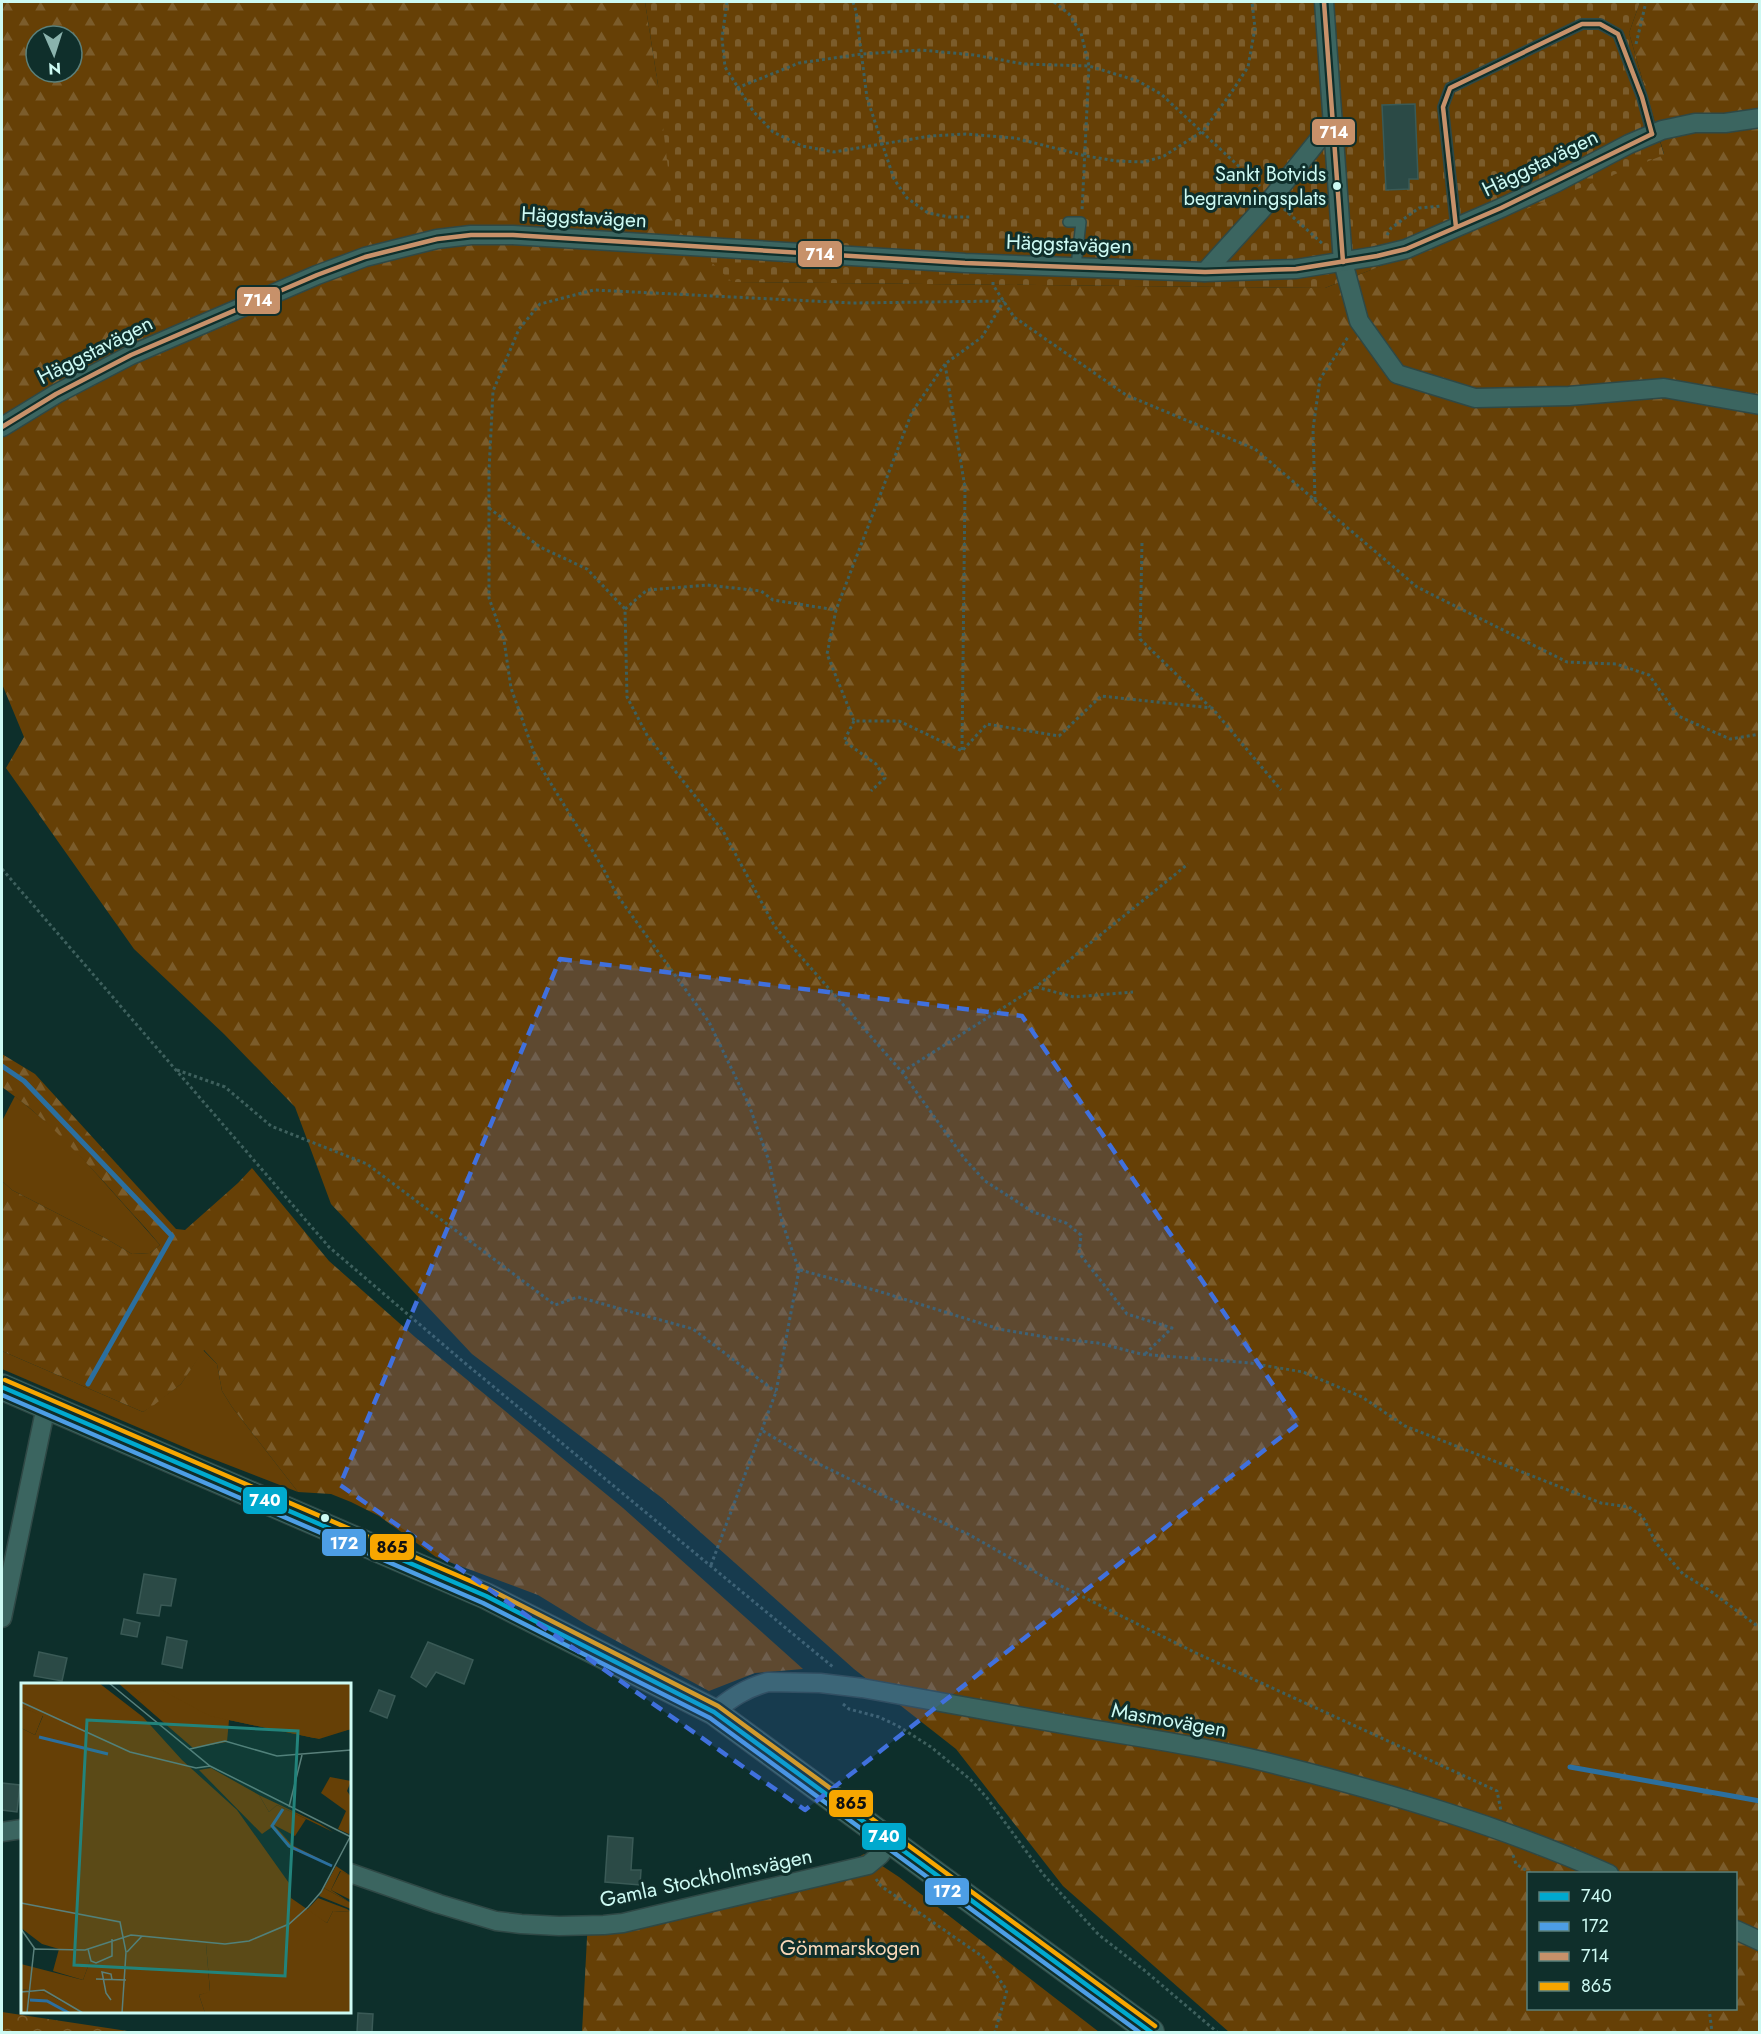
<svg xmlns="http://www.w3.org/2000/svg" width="1761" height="2034" font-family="Jost,sans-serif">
<defs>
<pattern id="forest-firs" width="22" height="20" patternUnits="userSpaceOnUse" patternTransform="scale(1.5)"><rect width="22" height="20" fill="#664006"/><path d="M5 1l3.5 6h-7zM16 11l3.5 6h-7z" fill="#7b5c2b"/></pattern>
<pattern id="cemetery-stones" width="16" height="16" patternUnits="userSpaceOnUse" patternTransform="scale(1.5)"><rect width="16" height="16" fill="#664006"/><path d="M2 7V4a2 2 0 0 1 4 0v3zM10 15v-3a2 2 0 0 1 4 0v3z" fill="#7b5c2b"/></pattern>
<pattern id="park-crowns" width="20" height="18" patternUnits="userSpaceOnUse" patternTransform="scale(1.5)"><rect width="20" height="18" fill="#664006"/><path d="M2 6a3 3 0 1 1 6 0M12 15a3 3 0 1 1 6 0" fill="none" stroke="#7b5c2b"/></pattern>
</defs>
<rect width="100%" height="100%" fill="#0d2f2b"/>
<g fill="#664006">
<path d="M 15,1096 L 52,1127 L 76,1151 L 160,1245 L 150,1253 L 132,1254 L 105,1238 L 12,1190 L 2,1181 L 2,1121 Z"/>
<path d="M 203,1350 L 217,1364 L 222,1391 L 232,1407 L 298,1492 L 200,1454 L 2,1369 L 2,1351 L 143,1412 L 181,1384 Z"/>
</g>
<g fill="url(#forest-firs)" fill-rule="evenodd">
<path d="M 2,2 L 645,2 L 658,85 L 732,282 L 1325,288 L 1664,154 L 1629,33 L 1640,2 L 1759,2 L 1759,2032 L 1229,2032 L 1063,1886 L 956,1749 L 854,1669 L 662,1498 L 472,1354 L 331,1204 L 295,1107 L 224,1034 L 134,949 L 6,768 L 24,737 L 2,684 ZM 36,36 L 72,36 L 72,72 L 36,72 ZM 1528,1874 L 1736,1874 L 1736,2008 L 1528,2008 Z"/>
<path d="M 2,1054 L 35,1074 L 176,1229 L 185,1230 L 238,1183 L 252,1168 L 329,1261 L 415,1337 L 623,1508 L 803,1669 L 755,1673 L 709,1691 L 587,1625 L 538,1595 L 436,1557 L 379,1516 L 351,1502 L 331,1494 L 298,1492 L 232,1407 L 222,1391 L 217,1364 L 204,1350 L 181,1384 L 154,1405 L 143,1412 L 2,1351 L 2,1181 L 12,1190 L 105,1238 L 132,1254 L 150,1253 L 160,1245 C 142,1223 122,1203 104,1182 C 72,1147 41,1114 2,1087 Z"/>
<path d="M 864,1854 L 899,1877 L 1099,2032 L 582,2032 L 588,1919 L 620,1916 L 850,1862 Z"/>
</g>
<path fill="url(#cemetery-stones)" d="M 645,2 L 1640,2 L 1629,33 L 1664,155 L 1325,288 L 732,282 L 675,227 L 658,85 Z"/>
<path fill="url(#park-crowns)" d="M 2,2012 L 134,2032 L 2,2032 Z"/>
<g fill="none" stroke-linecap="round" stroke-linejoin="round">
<g stroke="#2b6f9f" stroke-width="5">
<path d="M 2,1066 L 24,1081 L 172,1236 L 88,1384"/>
<path d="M 1570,1767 L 1760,1801"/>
</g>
</g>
<g fill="#2b4a46" stroke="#3a5a56" stroke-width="1.5">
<path d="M 1415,104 L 1418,179 L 1409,179 L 1409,189 L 1386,190 L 1382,105 Z"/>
<path d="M 144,1574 L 176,1579 L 171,1606 L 161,1605 L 159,1616 L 137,1613 Z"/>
<path d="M 124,1619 L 140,1623 L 137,1637 L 121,1634 Z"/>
<path d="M 167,1637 L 187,1641 L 182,1668 L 162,1664 Z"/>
<path d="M 428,1642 L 473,1660 L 464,1684 L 436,1672 L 426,1687 L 411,1677 Z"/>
<path d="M 39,1652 L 67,1658 L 62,1681 L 34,1676 Z"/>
<path d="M 379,1690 L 395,1696 L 387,1718 L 370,1711 Z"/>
<path d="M 2,1783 L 20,1785 L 17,1812 L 2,1810 Z"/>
<path d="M 608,1836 L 633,1838 L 631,1870 L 641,1870 L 640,1885 L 605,1882 Z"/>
<path d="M 358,2013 L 373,2014 L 372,2032 L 357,2032 Z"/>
</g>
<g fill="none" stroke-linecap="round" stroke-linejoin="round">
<g stroke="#2f4845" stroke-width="12">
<g id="service">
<path d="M 1068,222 L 1081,222 L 1076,266"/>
<path d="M 1456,227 L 1443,107 L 1450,88 L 1582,24 L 1600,24 L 1618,34 L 1642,97 L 1652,134"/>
</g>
</g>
<g stroke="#2f4845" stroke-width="21">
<g id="minor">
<path d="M 1324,2 L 1343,262 L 1359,321 L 1397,374 L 1475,398 L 1569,396 L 1664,388 L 1760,405"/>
<path d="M 1205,272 L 1272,198 L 1332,123"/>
<path d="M 2,427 L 56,394 L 131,355 L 317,275 L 365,257 L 437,239 L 471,235 L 513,235 L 965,263 L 1205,272 L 1296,269 L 1377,256 L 1406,249 L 1501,208 L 1557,182 L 1629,144 L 1662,130 L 1695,123 L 1725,123 L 1760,118"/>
<path d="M 2,1618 L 46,1406"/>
<path d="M 714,1712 C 731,1698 746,1688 768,1682 L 820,1683 L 862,1688 C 936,1701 1011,1715 1085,1728 C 1151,1739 1217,1749 1282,1766 C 1393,1794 1504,1827 1609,1874"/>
<path d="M 2,1832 L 22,1829"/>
<path d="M 350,1873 L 439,1904 L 496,1921 L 521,1924 L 559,1926 L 604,1925 L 623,1923 L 868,1865 L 880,1855 L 889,1842"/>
<path d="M 1736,1930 L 1760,1941"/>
</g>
</g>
<g stroke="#2f4845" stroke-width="28">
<path id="secondary" d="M 2,1387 L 486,1596 L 714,1712 L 1151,2032"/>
</g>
<g stroke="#3e605d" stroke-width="3" stroke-dasharray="3 3" stroke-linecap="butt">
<path d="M 727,2 L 722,38 L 725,67 L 753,111 L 773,132 L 802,146 L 834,152 L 930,136 L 966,134 L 1015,138 L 1086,156 L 1116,161 L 1145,162 L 1164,156 L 1203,131 L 1231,93 L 1248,67 L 1255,28 L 1252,2"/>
<path d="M 853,2 L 856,11 L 867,98 L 894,179 L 907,198 L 928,213 L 949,217 L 972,217"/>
<path d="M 1054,2 L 1069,14 L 1081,33 L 1089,66 L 1082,211"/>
<path d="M 1636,44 L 1646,2"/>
<path d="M 737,88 L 799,63 L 862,54 L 921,50 L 974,55 L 1024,64 L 1089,66 L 1138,81 L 1161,94 L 1260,186"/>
<path d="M 1284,209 L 1324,245"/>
<path d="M 1387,235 L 1391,228 L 1419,208 L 1441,206"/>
<path d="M 993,282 L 993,285 L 1014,317 L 1126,395 L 1255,449 L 1417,587 L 1567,662 L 1616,664 L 1649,675 L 1678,716 L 1730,739 L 1760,734"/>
<path d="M 945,364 L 912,412 L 836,610 L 827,654 L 854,721 L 899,721 L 962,751 L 987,724 L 1059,736 L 1101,696 L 1212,708 L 1281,790"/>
<path d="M 1315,500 L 1313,429 L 1320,379 L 1348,337"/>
<path d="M 489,508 L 540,547 L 587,569 L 625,609 L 627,697 L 648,737 L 723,831 L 775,927 L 902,1072 L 964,1158 L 985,1181 L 1033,1212 L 1066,1223 L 1081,1235 L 1079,1253 L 1127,1314 L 1172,1328 L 1145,1354"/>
<path d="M 1142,543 L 1140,639 L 1210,707"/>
<path d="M 625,609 L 647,590 L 707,585 L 761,591 L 773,600 L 836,610"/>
<path d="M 854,721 L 844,741 L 876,764 L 885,778 L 871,791"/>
<path d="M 962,750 L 965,488 L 945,364 L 982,337 L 1004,301"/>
<path d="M 2,869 L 329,1247 L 466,1364 L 833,1667"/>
<path d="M 1036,987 L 1074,997 L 1133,992"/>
<path d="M 177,1070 L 225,1087 L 271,1126 L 367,1164 L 555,1305 L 578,1297 L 693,1329 L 776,1392"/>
<path d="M 902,1072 L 1036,987 L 1188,864"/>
<path d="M 800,1270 L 878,1291 L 999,1329 L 1052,1338 L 1098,1343 L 1141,1354 L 1250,1363 L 1303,1372 L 1362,1397 L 1405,1426 L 1601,1503 L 1629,1507 L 1643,1517 L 1656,1543 L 1683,1574 L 1709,1590 L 1760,1628"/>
<path d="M 763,1431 L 815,1462 L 884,1496 L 968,1534 L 1053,1582 L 1196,1653 L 1497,1791 L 1501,1811"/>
<path d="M 711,1565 L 776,1392 L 799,1270 L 782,1222 L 769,1161 L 749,1105 L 709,1022 L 617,895 L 603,868 L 537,761 L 511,688 L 504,640 L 489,598 L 489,471 L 493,391 L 519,329 L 540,304 L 594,290 L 852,303 L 1004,301"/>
<path d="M 843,1704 L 849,1709 L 879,1717 L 898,1726 L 931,1747 L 971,1780 L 987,1798 L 1043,1874 L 1099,1935 L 1144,1970 L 1217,2032"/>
<path d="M 1513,1855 L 1516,1864 L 1532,1874"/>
<path d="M 876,1879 L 881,1886 L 983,1957 L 1007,1990 L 995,2032"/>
<path d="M 1709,2008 L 1712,2032"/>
</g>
<use href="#service" stroke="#3b6560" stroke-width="9"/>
<use href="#minor" stroke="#3b6560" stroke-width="18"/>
<use href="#secondary" stroke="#3b6560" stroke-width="26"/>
<g stroke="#0f2f2b" stroke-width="9">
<path id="bus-1" d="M 2,1387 L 486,1596 L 714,1712 L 1151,2032"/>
</g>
<g stroke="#0f2f2b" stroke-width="9">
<path id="bus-2" d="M 2,1395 L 483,1603 L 710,1718 L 1139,2032"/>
</g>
<g stroke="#0f2f2b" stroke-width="9">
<g id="bus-3">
<path d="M 1324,2 L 1343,262"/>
<path d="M 1456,227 L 1443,107 L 1450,88 L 1582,24 L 1600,24 L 1618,34 L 1642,97 L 1652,134"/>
<path d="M 2,427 L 56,394 L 131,355 L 317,275 L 365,257 L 437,239 L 471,235 L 513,235 L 965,263 L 1205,272 L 1296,269 L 1377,256 L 1406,249 L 1501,208 L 1652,134"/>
</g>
</g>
<g stroke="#0f2f2b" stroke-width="9">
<path id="bus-4" d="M 5,1380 L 489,1589 L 718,1706 L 1155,2026"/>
</g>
<use href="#bus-1" stroke="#00a9ce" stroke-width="4.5"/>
<use href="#bus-2" stroke="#4d9ee5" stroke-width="4.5"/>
<use href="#bus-3" stroke="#c7916a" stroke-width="4.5"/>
<use href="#bus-4" stroke="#f7a600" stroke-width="4.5"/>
</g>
<path fill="#4070dd" fill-opacity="0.2" stroke="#4070dd" stroke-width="4.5" stroke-dasharray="12 8" stroke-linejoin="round" d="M 560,959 L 1022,1016 L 1299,1423 L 805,1810 L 340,1485 Z"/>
<g fill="#cdfaf3" stroke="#0f2f2b" stroke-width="2">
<circle cx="1337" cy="186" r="5"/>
<circle cx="325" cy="1518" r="5"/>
</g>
<g text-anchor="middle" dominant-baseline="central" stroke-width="6" stroke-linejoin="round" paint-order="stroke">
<g font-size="20" fill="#cdfaf3" stroke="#0f2f2b" text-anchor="end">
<text x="1326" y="174">Sankt Botvids<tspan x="1326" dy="24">begravningsplats</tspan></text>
</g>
<g font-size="21" fill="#cdfaf3" stroke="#0f2f2b">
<text transform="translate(1540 163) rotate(-26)">Häggstavägen</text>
<text transform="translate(584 217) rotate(3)">Häggstavägen</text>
<text transform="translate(1069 244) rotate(2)">Häggstavägen</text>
<text transform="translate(95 350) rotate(-27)">Häggstavägen</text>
<text transform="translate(1169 1720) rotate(10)">Masmovägen</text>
<text transform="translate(706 1878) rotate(-12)">Gamla Stockholmsvägen</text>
</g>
<g font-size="21" fill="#f8d7b7" stroke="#0f2f2b">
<text x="850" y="1948">Gömmarskogen</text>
</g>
</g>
<g transform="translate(21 1683)">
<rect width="330" height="330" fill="#0d2f2b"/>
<path d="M 0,24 L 22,32 L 14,52 L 0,45 ZM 238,112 L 299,141 L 312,149 L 256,122 L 248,129 ZM 320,188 L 330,193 L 330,217 L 310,207 ZM 303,205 L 330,220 L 330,226 L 298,213 ZM 297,215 L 326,226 L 330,229 L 312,228 L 306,240 L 285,228 Z" fill="#664006"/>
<path d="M 0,0 L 78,0 L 122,34 L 161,77 L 216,127 L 268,200 L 270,215 L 306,240 L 312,228 L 330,229 L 330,330 L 184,330 L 178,312 L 189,308 L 185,261 L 69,278 L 62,297 L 32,288 L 38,266 L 21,261 L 0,245 L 0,45 L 14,52 L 22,33 L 0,24 ZM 97,0 L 330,0 L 330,46 L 298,56 L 208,37 L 206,59 L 172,65 ZM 190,85 L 238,112 L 248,129 L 256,122 L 285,136 L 274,153 L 253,142 L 271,162 L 311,182 L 270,166 L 251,144 L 241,151 L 178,87 ZM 309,94 L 330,98 L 326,108 L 330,114 L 328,151 L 317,146 L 325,128 L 300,110 ZM 315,183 L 330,193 L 319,188 L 310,207 L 330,220 L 303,205 ZM 0,306 L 22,309 L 64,330 L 0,330 Z" fill="#664006"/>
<path d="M 107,250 L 178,254 L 185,261 L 189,309 L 178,312 L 184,330 L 64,330 L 22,309 L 0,306 L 0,281 L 62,297 L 69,278 L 66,264 Z" fill="#664006"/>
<path d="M 102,0 L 330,0 L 330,46 L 293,55 L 189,33 L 135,4 L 116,11 Z" fill="#664006"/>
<path fill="none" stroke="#2b6f9f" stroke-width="3" d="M 18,54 L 87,71M 262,126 L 251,143 L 268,163 L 311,183M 9,317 L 26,318 L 48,330"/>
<path fill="none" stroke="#5a807b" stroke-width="1.5" d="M 88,0 L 189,83 L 330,154M 0,19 L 109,69 L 175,85 L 189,83M 169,66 L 204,58 L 256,73 L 330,67M 268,124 L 281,72M 0,220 L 99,239 L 105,269 L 101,330M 0,246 L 14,266M 67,266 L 70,278 L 75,280 L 91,273 L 91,256M 106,269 L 121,253M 75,296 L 105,297M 0,309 L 23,307 L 62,330M 90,317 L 85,310 L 81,289 L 90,291 L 91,297M 6,330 L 13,266 L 64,267 L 110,252 L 204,261 L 228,258 L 268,241 L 287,224 L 300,209 L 329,154"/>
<path fill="#22837b" fill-opacity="0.15" stroke="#22837b" stroke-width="3" d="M 66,37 L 277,48 L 264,293 L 53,282 Z"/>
<rect width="330" height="330" fill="none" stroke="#cdfaf3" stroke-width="3"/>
</g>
<g stroke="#0f2f2b" stroke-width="2">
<rect x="1311" y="118" width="45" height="28" rx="6" fill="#c7916a"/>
<rect x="797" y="240" width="46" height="28" rx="6" fill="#c7916a"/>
<rect x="236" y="286" width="45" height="29" rx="6" fill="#c7916a"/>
<rect x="242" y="1486" width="46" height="29" rx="6" fill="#00a9ce"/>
<rect x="321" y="1528" width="46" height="29" rx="6" fill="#4d9ee5"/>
<rect x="369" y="1533" width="46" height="28" rx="6" fill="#f7a600"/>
<rect x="828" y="1789" width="46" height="29" rx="6" fill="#f7a600"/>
<rect x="861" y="1822" width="46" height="29" rx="6" fill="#00a9ce"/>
<rect x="924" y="1877" width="46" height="29" rx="6" fill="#4d9ee5"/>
</g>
<g font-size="16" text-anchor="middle" font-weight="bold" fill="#fff">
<text x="1334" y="138">714</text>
<text x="820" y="260">714</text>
<text x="258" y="306">714</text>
<text x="265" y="1506">740</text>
<text x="344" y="1549">172</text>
<text x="884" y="1842">740</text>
<text x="947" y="1897">172</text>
</g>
<g font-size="16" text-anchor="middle" font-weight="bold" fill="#111">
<text x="392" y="1553">865</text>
<text x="851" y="1809">865</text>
</g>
<rect width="1761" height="2034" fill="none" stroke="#cdfaf3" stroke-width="6"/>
<rect x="1527" y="1872" width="210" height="138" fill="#0f2f2b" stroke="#5b807b" stroke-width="1.5"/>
<rect x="1539" y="1892" width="30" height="9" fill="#00a9ce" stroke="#5b807b" stroke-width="1.5"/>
<text x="1581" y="1902" font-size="18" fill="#cdfaf3">740</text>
<rect x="1539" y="1922" width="30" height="9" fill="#4d9ee5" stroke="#5b807b" stroke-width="1.5"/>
<text x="1581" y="1932" font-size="18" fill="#cdfaf3">172</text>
<rect x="1539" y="1952" width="30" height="9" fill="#c7916a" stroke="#5b807b" stroke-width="1.5"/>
<text x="1581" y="1962" font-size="18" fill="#cdfaf3">714</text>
<rect x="1539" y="1982" width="30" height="9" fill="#f7a600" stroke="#5b807b" stroke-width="1.5"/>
<text x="1581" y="1992" font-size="18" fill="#cdfaf3">865</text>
<g transform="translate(54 54) rotate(177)"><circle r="28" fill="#0f2f2b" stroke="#5b807b" stroke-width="1.5"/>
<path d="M0-4.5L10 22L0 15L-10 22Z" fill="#8ab3ad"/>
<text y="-9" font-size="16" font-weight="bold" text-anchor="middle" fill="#cdfaf3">N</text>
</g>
</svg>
